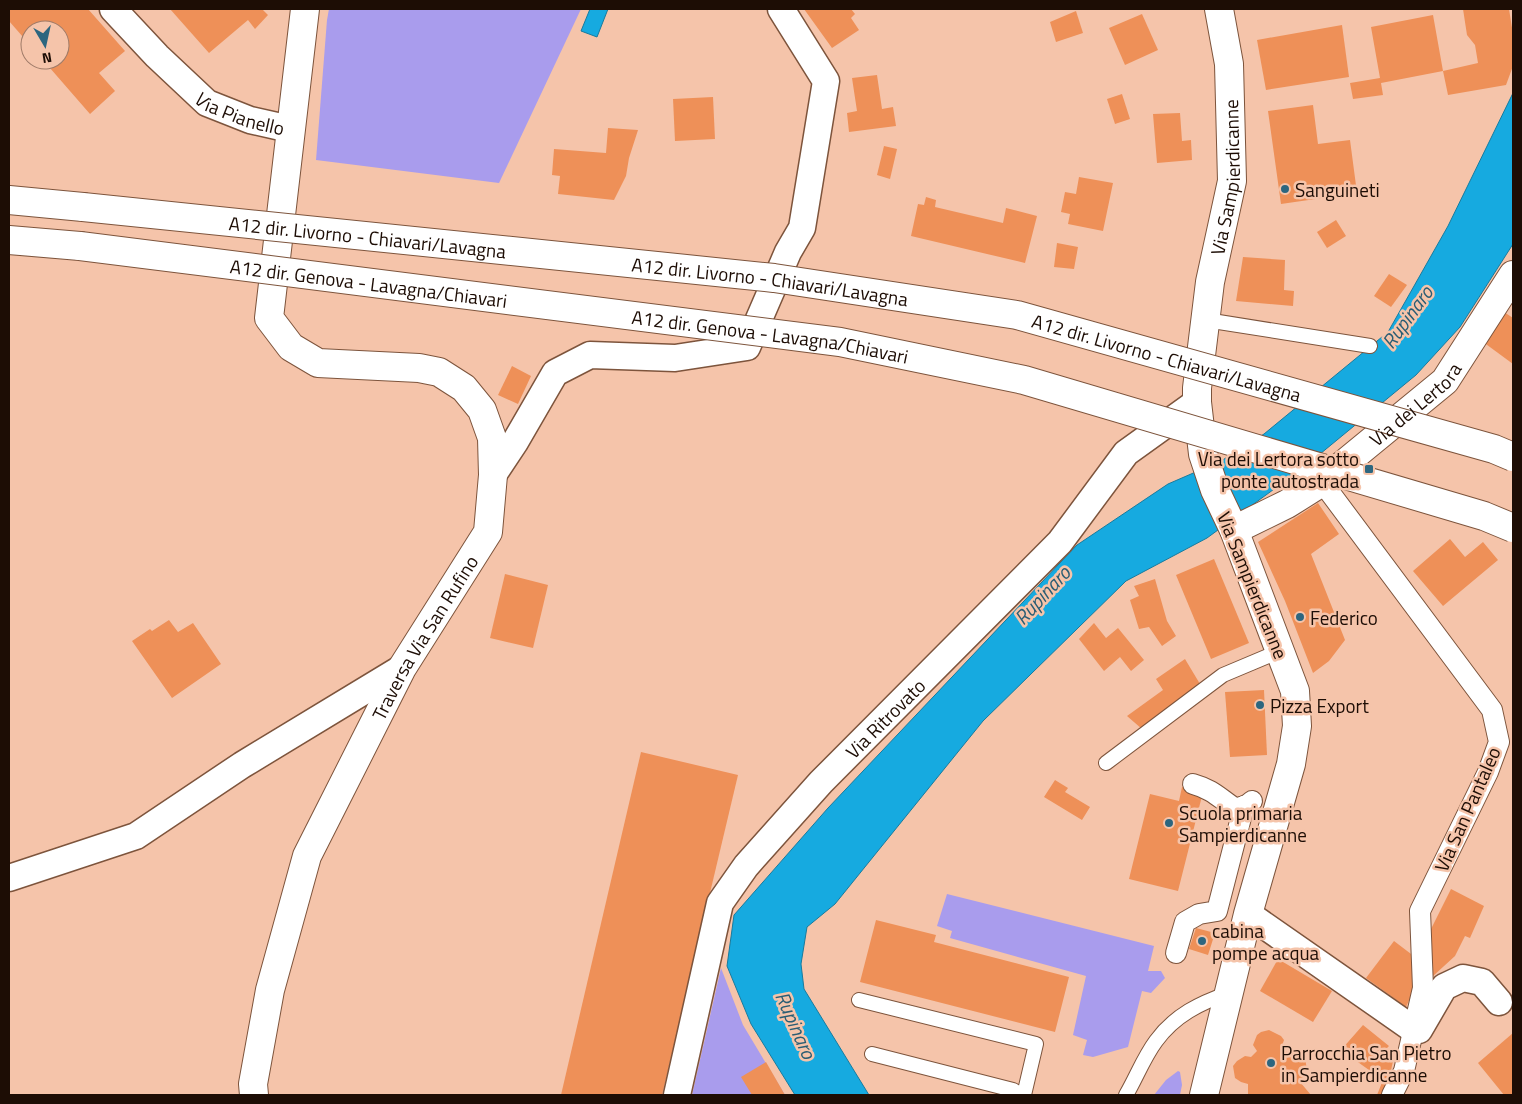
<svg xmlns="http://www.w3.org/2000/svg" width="1522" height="1104" font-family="'Titillium Web',sans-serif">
<rect width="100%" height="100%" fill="#f5c4aa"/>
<g fill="#a99ced">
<path d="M 329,9 L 581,9 L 499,183 L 316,160 L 327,20 Z"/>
<path d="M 947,894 L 1154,946 L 1148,971 L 1161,971 L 1165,978 L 1151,993 L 1142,991 L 1128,1047 L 1093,1057 L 1083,1055 L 1087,1040 L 1073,1035 L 1086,976 L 950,938 L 952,931 L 937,926 Z"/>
<path d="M 721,968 L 743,1025 L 785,1095 L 692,1095 Z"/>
<path d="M 1178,1071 L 1180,1072 L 1182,1085 L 1180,1095 L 1154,1095 L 1166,1080 Z"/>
</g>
<g fill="#16aae0" stroke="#187b9e">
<path d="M 590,9 L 608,9 L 597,37 L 581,31 Z"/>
<path d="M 1513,93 L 1513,244 L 1460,327 L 1416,375 L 1303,468 L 1207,538 L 1126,581 L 983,721 L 835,904 L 807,927 L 801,964 L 804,989 L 869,1095 L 795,1095 L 751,1024 L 727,966 L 734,915 L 828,808 L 1077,545 L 1168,484 L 1221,461 L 1264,434 L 1388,332 L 1448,226 Z"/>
</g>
<g fill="#ee9058">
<path d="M 9,9 L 88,9 L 125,51 L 99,73 L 115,91 L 90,114 L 43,60 L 60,60 L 60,30 L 30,30 L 30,45 L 9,21 Z"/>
<path d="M 170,9 L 262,9 L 268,15 L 255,29 L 248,20 L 209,53 Z"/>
<path d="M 804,9 L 851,9 L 855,14 L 851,18 L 859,30 L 832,48 Z"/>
<path d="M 1463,9 L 1509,9 L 1513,34 L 1513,66 L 1506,85 L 1448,95 L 1443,71 L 1478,63 L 1475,45 L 1467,35 Z"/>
<path d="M 1076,11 L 1083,33 L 1056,42 L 1050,22 Z"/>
<path d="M 1142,14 L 1158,50 L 1125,65 L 1109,28 Z"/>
<path d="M 1433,15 L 1443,71 L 1381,83 L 1383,95 L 1353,99 L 1350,83 L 1380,78 L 1371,27 Z"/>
<path d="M 1342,25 L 1349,77 L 1266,90 L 1257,40 Z"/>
<path d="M 877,75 L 882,109 L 893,107 L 896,126 L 849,132 L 847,113 L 857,111 L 852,78 Z"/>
<path d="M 1122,94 L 1130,119 L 1115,124 L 1107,99 Z"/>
<path d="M 713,97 L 715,139 L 675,141 L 673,99 Z"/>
<path d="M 1313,105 L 1318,144 L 1350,140 L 1357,193 L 1281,204 L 1268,111 Z"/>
<path d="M 1180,113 L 1182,141 L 1191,140 L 1192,160 L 1157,163 L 1153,114 Z"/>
<path d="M 608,128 L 638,130 L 629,158 L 626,176 L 614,200 L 558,194 L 560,176 L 552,175 L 554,149 L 606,153 Z"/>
<path d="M 884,146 L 897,149 L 890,179 L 877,175 Z"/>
<path d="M 1079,177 L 1113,183 L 1103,231 L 1068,224 L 1070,214 L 1061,212 L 1065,192 L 1076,194 Z"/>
<path d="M 926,197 L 936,200 L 935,207 L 1003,223 L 1006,208 L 1037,216 L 1025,263 L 911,236 L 918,204 L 924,205 Z"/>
<path d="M 1336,220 L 1346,236 L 1327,248 L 1317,232 Z"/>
<path d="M 1057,243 L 1078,247 L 1074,269 L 1054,267 Z"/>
<path d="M 1243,257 L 1285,260 L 1284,290 L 1294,291 L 1293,306 L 1236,301 Z"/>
<path d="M 1389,274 L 1407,285 L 1391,307 L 1374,296 Z"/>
<path d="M 1501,310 L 1513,318 L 1513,364 L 1479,339 Z"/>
<path d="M 512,366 L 531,376 L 518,404 L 498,395 Z"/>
<path d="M 1318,503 L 1339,534 L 1311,554 L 1345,640 L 1329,661 L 1313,673 L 1285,601 L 1258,542 Z"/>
<path d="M 1450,539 L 1465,557 L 1483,542 L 1498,560 L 1443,606 L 1413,571 Z"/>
<path d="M 1214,559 L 1249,643 L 1211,659 L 1176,575 Z"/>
<path d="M 505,574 L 548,585 L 533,648 L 490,638 Z"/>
<path d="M 1155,579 L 1167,621 L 1176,636 L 1162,646 L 1149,627 L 1139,629 L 1130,600 L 1139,596 L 1134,586 Z"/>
<path d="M 169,620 L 178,632 L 193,623 L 221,664 L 172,698 L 132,641 L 150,629 L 152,631 Z"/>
<path d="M 1094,623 L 1106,638 L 1118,628 L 1144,660 L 1131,671 L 1120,657 L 1104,671 L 1079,639 Z"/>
<path d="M 1185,659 L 1200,684 L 1142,729 L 1127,716 L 1163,690 L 1156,679 Z"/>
<path d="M 1264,690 L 1267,755 L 1230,757 L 1225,692 Z"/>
<path d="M 641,752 L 738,775 L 662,1095 L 561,1095 Z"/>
<path d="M 1055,780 L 1068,788 L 1065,792 L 1090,807 L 1082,820 L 1044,797 Z"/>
<path d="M 1182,787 L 1203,792 L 1178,891 L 1129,879 L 1150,794 L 1179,801 Z"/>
<path d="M 1451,889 L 1484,906 L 1470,938 L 1465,936 L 1455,956 L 1432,977 L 1426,939 Z"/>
<path d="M 876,920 L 936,935 L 934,942 L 1069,977 L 1055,1032 L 860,982 Z"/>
<path d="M 1196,928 L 1215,933 L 1208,955 L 1189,949 Z"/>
<path d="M 1394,941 L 1415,957 L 1415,987 L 1406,1007 L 1366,978 Z"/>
<path d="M 1278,959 L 1332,991 L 1313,1022 L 1260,991 Z"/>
<path d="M 1363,1025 L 1389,1046 L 1382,1053 L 1393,1061 L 1386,1095 L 1377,1095 L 1383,1080 L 1341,1050 Z"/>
<path d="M 1269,1030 L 1281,1036 L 1284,1040 L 1282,1046 L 1287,1052 L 1300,1053 L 1305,1058 L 1307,1070 L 1300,1082 L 1311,1095 L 1248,1095 L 1248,1084 L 1241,1082 L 1235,1078 L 1233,1066 L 1237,1061 L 1245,1056 L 1251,1057 L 1257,1051 L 1253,1045 L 1257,1035 L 1261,1032 Z"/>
<path d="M 1513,1033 L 1513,1095 L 1504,1095 L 1478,1063 Z"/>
<path d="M 766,1062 L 785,1095 L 752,1095 L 741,1077 Z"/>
</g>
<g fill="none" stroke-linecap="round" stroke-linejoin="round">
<g stroke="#7d543c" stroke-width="16">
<g id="service">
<path d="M 1206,320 L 1370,346"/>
<path d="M 1106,763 L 1223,675 L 1280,651"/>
<path d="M 859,1000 L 1036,1044 L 1024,1095"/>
<path d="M 872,1054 L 1013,1090 L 1021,1095"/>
<path d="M 1126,1095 C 1136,1078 1144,1057 1156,1041 C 1175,1015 1200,1003 1229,993"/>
</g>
</g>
<g stroke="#7d543c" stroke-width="22">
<g id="pedestrian">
<path d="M 1322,482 L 1492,710 L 1499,742 L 1488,772 L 1420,911 L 1423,988 L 1404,1071 L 1392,1095"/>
<path d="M 1193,784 C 1214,790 1219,798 1236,809 L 1247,805 L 1252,801"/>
<path d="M 1176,953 L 1185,922 L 1199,914 L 1217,911 L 1244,806"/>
</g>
</g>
<g stroke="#7d543c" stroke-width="29">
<g id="minor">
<path id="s1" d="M 113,9 L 157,56 L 207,103 L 250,120 L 290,129"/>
<path d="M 493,475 L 515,442 L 555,373 L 590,355 L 675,358 L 747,347 L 788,252 L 802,228 L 826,81 L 781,9"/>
<path d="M 9,878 L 136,836 L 242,765 L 402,668"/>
<path d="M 1248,914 L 1413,1029 L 1419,1030 L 1444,987 L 1463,978 L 1482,982 L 1499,1002"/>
<path id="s2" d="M 677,1095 L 720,903 L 746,866 L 821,782 L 1060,542 L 1126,453 L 1197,402"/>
</g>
</g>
<g stroke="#7d543c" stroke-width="30">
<g id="tertiary">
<path id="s3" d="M 254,1095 L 253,1084 L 270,990 L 307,856 L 402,668 L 488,532 L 493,475 L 492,438 L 482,410 L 464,388 L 439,372 L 419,368 L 318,363 L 291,347 L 269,318 L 305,9"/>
</g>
</g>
<g stroke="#7d543c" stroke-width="30">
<g id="secondary">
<path id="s4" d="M 1234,530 L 1287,504 L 1322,482 L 1445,381 L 1513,275"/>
<path id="s5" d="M 1204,1095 L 1248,914 L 1291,764 L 1297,726 L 1295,691 L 1234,530 L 1215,490 L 1203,454 L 1197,402 L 1197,388 L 1210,282 L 1232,181 L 1229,64 L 1219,9"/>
</g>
</g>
<g stroke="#7d543c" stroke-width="30">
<g id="motorway">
<path d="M 9,200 L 83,207"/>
<path d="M 9,240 L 80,246"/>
</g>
</g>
<use href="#service" stroke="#fff" stroke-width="14"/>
<use href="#pedestrian" stroke="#fff" stroke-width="20"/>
<use href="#minor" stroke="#fff" stroke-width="26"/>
<use href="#tertiary" stroke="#fff" stroke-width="28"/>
<use href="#secondary" stroke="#fff" stroke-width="28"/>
<use href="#motorway" stroke="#fff" stroke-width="28"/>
<g stroke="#7d543c" stroke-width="30" stroke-linecap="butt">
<g id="motorway-bridge">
<path id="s6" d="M 83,207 L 774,278 L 1017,315 L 1494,449 L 1513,457"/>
<path id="s7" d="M 80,246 L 840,342 L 1024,380 L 1484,516 L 1513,528"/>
</g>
</g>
<use href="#motorway-bridge" stroke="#fff" stroke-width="28"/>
</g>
<g fill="#2d667f" stroke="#f5c4aa" stroke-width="2">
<circle cx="1285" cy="189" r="5"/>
<rect x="1364" y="464" width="10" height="10" rx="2.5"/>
<circle cx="1300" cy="617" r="5"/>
<circle cx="1260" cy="705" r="5"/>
<circle cx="1169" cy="823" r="5"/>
<circle cx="1202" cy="941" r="5"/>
<circle cx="1271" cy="1063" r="5"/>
</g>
<g text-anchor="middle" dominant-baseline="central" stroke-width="5" stroke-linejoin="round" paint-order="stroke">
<g font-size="19" fill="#1d0d05" stroke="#f5c4aa">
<text stroke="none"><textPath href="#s1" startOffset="168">Via Pianello</textPath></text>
<text stroke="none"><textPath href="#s5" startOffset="950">Via Sampierdicanne</textPath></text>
<text stroke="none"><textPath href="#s6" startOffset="286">A12 dir. Livorno - Chiavari/Lavagna</textPath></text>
<text stroke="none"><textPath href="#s6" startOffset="691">A12 dir. Livorno - Chiavari/Lavagna</textPath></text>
<text stroke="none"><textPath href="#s7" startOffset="291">A12 dir. Genova - Lavagna/Chiavari</textPath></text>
<text stroke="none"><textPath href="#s7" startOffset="696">A12 dir. Genova - Lavagna/Chiavari</textPath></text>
<text stroke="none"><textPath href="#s6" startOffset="1096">A12 dir. Livorno - Chiavari/Lavagna</textPath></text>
<text stroke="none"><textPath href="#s4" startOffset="222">Via dei Lertora</textPath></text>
<text transform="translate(1253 585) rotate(68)">Via Sampierdicanne</text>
<text stroke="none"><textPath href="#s3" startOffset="494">Traversa Via San Rufino</textPath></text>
<text stroke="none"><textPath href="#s2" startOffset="445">Via Ritrovato</textPath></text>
<text transform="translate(1467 809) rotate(-66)">Via San Pantaleo</text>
</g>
<g font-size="19" fill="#1d0d05" stroke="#f5c4aa" text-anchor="start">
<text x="1295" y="189">Sanguineti</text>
<text x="1359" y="458" text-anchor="end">Via dei Lertora sotto<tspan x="1359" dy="22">ponte autostrada</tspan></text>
<text x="1310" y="617">Federico</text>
<text x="1270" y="705">Pizza Export</text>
<text x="1179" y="812">Scuola primaria<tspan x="1179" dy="22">Sampierdicanne</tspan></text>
<text x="1212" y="930">cabina<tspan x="1212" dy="22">pompe acqua</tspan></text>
<text x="1281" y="1052">Parrocchia San Pietro<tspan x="1281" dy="22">in Sampierdicanne</tspan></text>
</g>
<g font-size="20" font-style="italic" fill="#2a5d74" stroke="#f5c4aa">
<text transform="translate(1407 317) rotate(-54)">Rupinaro</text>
<text transform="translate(1042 595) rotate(-47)">Rupinaro</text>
<text transform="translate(796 1025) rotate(66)">Rupinaro</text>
</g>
</g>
<rect width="1522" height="1104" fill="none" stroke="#1d0d05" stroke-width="20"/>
<g transform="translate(45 45) rotate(171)"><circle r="24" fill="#f5c4aa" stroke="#9f7b68"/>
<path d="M0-4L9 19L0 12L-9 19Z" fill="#2d667f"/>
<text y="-8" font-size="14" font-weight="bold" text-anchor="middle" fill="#1d0d05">N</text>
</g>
</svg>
